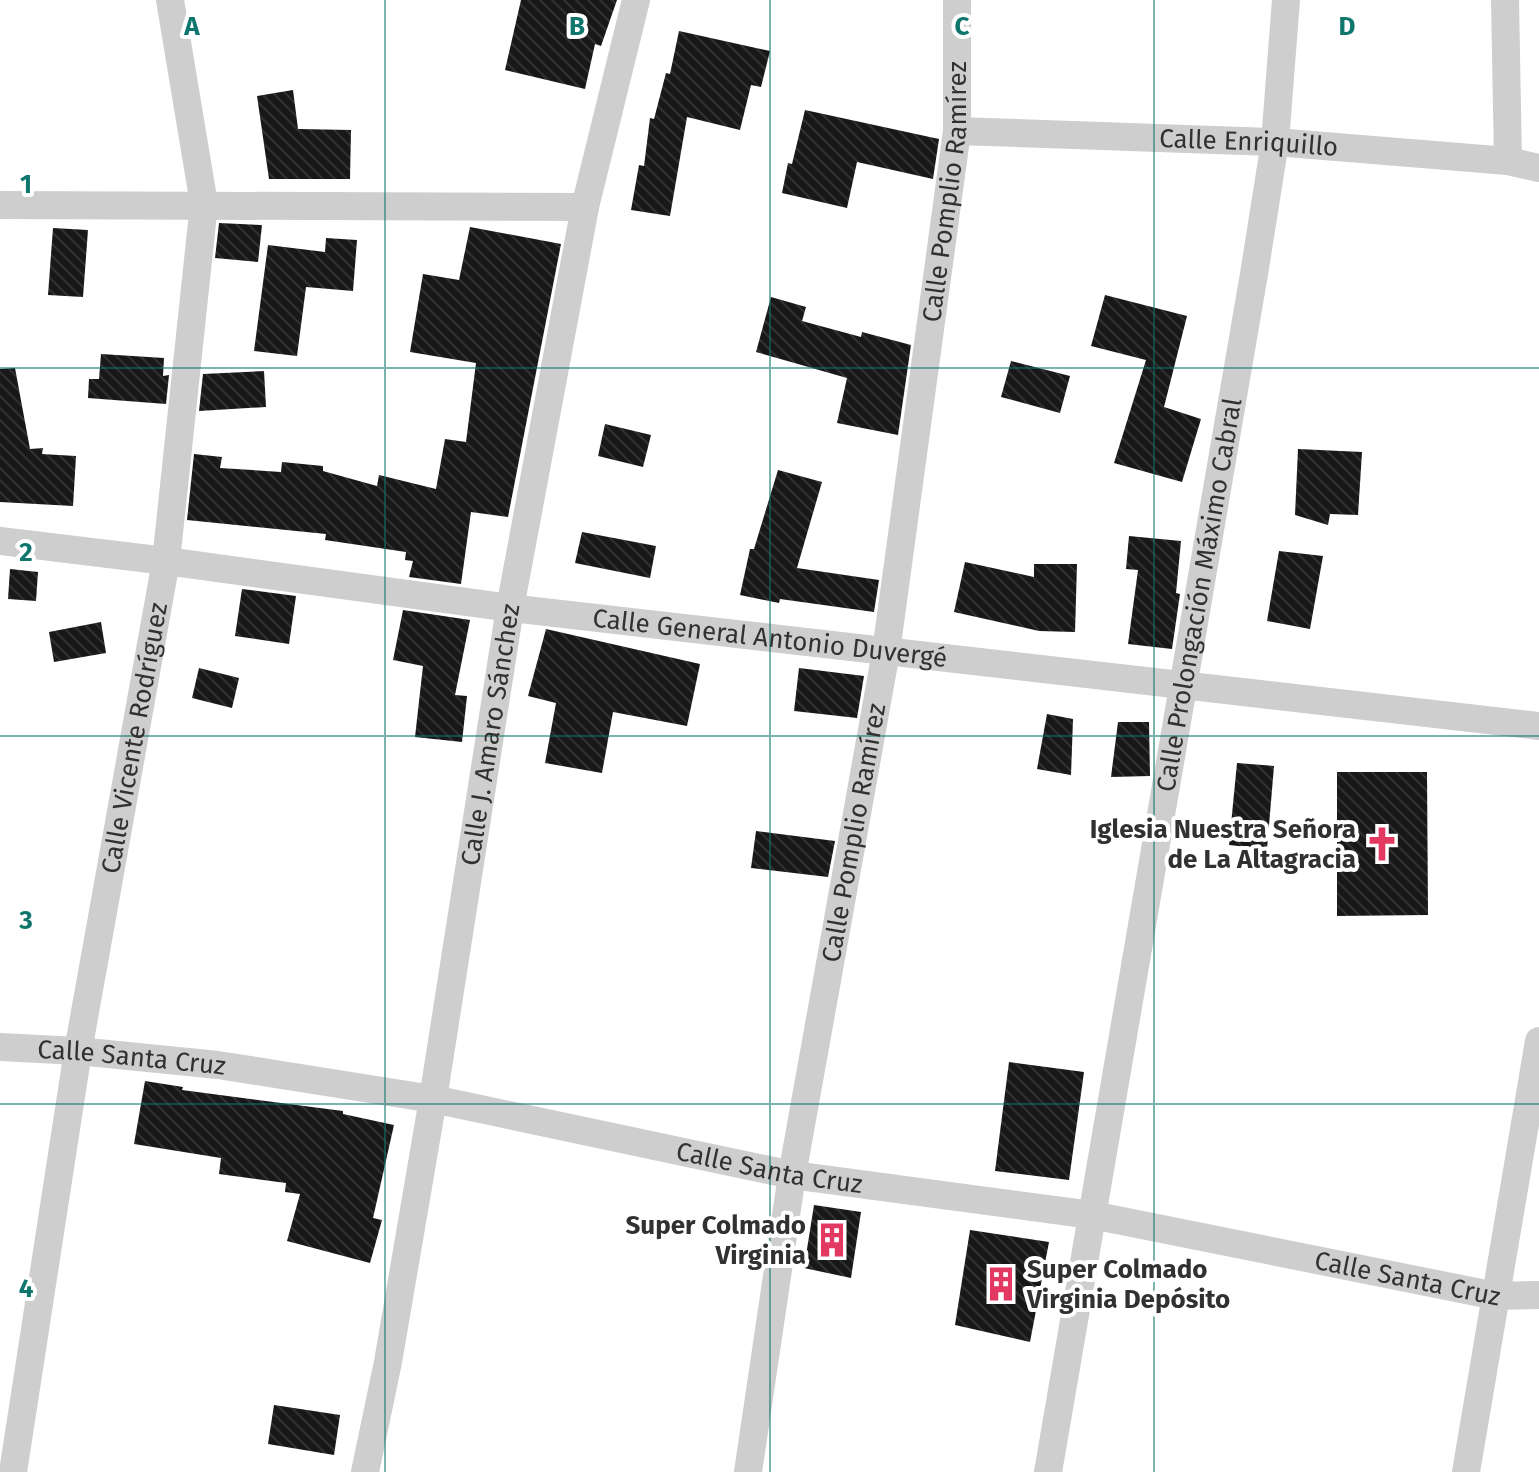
<svg xmlns="http://www.w3.org/2000/svg" width="1539" height="1472" font-family="'Fira Sans',sans-serif">
<defs>
<pattern id="building-back-hatch" width="6" height="6" patternUnits="userSpaceOnUse" patternTransform="scale(2)"><rect width="6" height="6" fill="#181818"/><path d="M-1 5l2 2M0 0l6 6M5-1l2 2" fill="none" stroke="#313131"/></pattern>
</defs>
<rect width="100%" height="100%" fill="#fff"/>
<g fill="url(#building-back-hatch)">
<path d="M 521,0 L 617,0 L 601,46 L 595,44 L 585,89 L 505,70 Z"/>
<path d="M 679,31 L 770,51 L 761,87 L 751,85 L 740,130 L 687,117 L 670,216 L 631,210 L 639,165 L 644,166 L 650,118 L 654,119 L 666,73 L 670,74 Z"/>
<path d="M 293,90 L 298,129 L 351,130 L 350,179 L 269,179 L 257,96 Z"/>
<path d="M 805,110 L 939,139 L 933,179 L 857,162 L 847,208 L 782,193 L 788,163 L 792,164 Z"/>
<path d="M 219,223 L 262,225 L 258,262 L 215,258 Z"/>
<path d="M 470,227 L 561,244 L 508,517 L 471,512 L 461,584 L 409,577 L 413,561 L 405,560 L 406,552 L 325,540 L 326,534 L 187,520 L 194,454 L 222,457 L 220,468 L 281,472 L 282,462 L 323,466 L 323,471 L 377,486 L 379,475 L 436,489 L 445,439 L 466,442 L 476,363 L 410,352 L 423,274 L 459,280 Z"/>
<path d="M 53,228 L 88,230 L 83,297 L 48,295 Z"/>
<path d="M 326,238 L 357,240 L 353,291 L 306,287 L 297,356 L 254,351 L 268,245 L 325,252 Z"/>
<path d="M 1105,295 L 1187,316 L 1164,407 L 1201,419 L 1182,482 L 1114,463 L 1146,360 L 1091,346 Z"/>
<path d="M 771,297 L 806,307 L 802,321 L 861,337 L 862,332 L 911,345 L 898,435 L 837,423 L 847,378 L 756,352 Z"/>
<path d="M 101,354 L 164,358 L 163,376 L 169,375 L 166,404 L 88,398 L 89,379 L 99,379 Z"/>
<path d="M 1011,361 L 1070,376 L 1060,413 L 1001,397 Z"/>
<path d="M 15,368 L 30,449 L 43,448 L 42,454 L 76,456 L 73,506 L 0,502 L 0,369 Z"/>
<path d="M 264,371 L 266,407 L 199,411 L 203,374 Z"/>
<path d="M 605,424 L 651,435 L 643,467 L 598,456 Z"/>
<path d="M 1298,449 L 1362,452 L 1358,515 L 1330,514 L 1328,525 L 1295,515 Z"/>
<path d="M 778,470 L 822,482 L 797,568 L 879,580 L 874,612 L 780,599 L 779,603 L 740,595 L 750,549 L 754,549 Z"/>
<path d="M 582,532 L 656,546 L 650,578 L 575,563 Z"/>
<path d="M 1129,536 L 1181,541 L 1176,593 L 1180,594 L 1172,649 L 1128,644 L 1138,570 L 1126,569 Z"/>
<path d="M 1279,551 L 1323,556 L 1310,629 L 1267,621 Z"/>
<path d="M 965,562 L 1034,577 L 1034,564 L 1077,564 L 1075,632 L 1039,631 L 954,612 Z"/>
<path d="M 10,569 L 38,572 L 36,601 L 8,599 Z"/>
<path d="M 242,589 L 296,596 L 289,644 L 235,636 Z"/>
<path d="M 403,610 L 470,620 L 455,695 L 467,696 L 462,742 L 415,737 L 423,666 L 393,660 Z"/>
<path d="M 101,622 L 106,653 L 54,662 L 49,632 Z"/>
<path d="M 546,629 L 700,664 L 687,726 L 613,712 L 602,773 L 545,763 L 556,703 L 528,696 Z"/>
<path d="M 199,668 L 239,678 L 232,708 L 192,698 Z"/>
<path d="M 799,668 L 864,676 L 857,718 L 794,711 Z"/>
<path d="M 1047,714 L 1073,719 L 1071,775 L 1037,769 Z"/>
<path d="M 1118,722 L 1149,722 L 1150,776 L 1111,777 Z"/>
<path d="M 1237,763 L 1274,766 L 1267,849 L 1229,845 Z"/>
<path d="M 1337,772 L 1427,772 L 1428,915 L 1337,916 Z"/>
<path d="M 756,831 L 835,841 L 828,877 L 751,868 Z"/>
<path d="M 1009,1062 L 1084,1072 L 1069,1180 L 995,1171 Z"/>
<path d="M 145,1081 L 183,1087 L 182,1090 L 343,1111 L 343,1114 L 394,1125 L 373,1218 L 382,1220 L 370,1263 L 287,1241 L 300,1194 L 285,1192 L 286,1183 L 219,1174 L 221,1158 L 134,1144 Z"/>
<path d="M 814,1205 L 861,1212 L 851,1278 L 804,1268 Z"/>
<path d="M 970,1230 L 1049,1242 L 1030,1342 L 955,1325 Z"/>
<path d="M 274,1405 L 340,1415 L 334,1455 L 268,1444 Z"/>
</g>
<g fill="none" stroke-linecap="round" stroke-linejoin="round">
<g stroke="#cecece" stroke-width="28">
<path d="M 1505,0 L 1508,161"/>
<path id="s1" d="M 957,131 L 1275,142 L 1508,161 L 1539,168"/>
<path d="M 0,205 L 585,207"/>
<path id="s2" d="M 0,541 L 166,561 L 510,608 L 1539,726"/>
<path id="s3" d="M 0,1047 L 78,1051 L 218,1065 L 433,1099 L 792,1175 L 1092,1215 L 1496,1296 L 1539,1295"/>
<path id="s4" d="M 13,1472 L 78,1051 L 166,561 L 204,204 L 170,0"/>
<path id="s5" d="M 365,1472 L 388,1362 L 433,1099 L 510,608 L 585,207 L 636,0"/>
<path id="s6" d="M 748,1472 L 792,1175 L 886,652 L 957,131 L 957,0"/>
<path id="s7" d="M 1048,1472 L 1254,274 L 1275,142 L 1286,0"/>
<path d="M 1466,1472 L 1539,1041"/>
</g>
</g>
<path fill="none" stroke="#0f766e" stroke-width="2" stroke-opacity="0.55" d="M 385,0 L 385,1472M 770,0 L 770,1472M 1154,0 L 1154,1472M 0,368 L 1539,368M 0,736 L 1539,736M 0,1104 L 1539,1104"/>
<defs>
<g id="church-bare" transform="scale(2.76)"><path d="M-1.2-6h2.4v3.5h3.3v2.4h-3.3V6h-2.4V-.1h-3.3v-2.4h3.3Z" fill="#e33862" stroke="#fff" stroke-width="2.5" paint-order="stroke"/></g>
<g id="building-bare" transform="scale(2.76)"><path d="M-4-6H4V6H1V3H-1V6H-4ZM-2.5-4.3h1.7v1.8h-1.7ZM.8-4.3h1.7v1.8H.8ZM-2.5-1h1.7V.8h-1.7ZM.8-1h1.7V.8H.8Z" fill="#e33862" stroke="#fff" stroke-width="2.5" paint-order="stroke"/></g>
</defs>
<g fill-rule="evenodd">
<use href="#church-bare" x="1382" y="844"/>
<use href="#building-bare" x="832" y="1240"/>
<use href="#building-bare" x="1001" y="1284"/>
</g>
<g text-anchor="middle" dominant-baseline="central" stroke-width="8" stroke-linejoin="round" paint-order="stroke">
<g font-size="26" fill="#313131" stroke="#fff">
<text stroke="none"><textPath href="#s1" startOffset="292">Calle Enriquillo</textPath></text>
<text stroke="none"><textPath href="#s6" startOffset="1296">Calle Pomplio Ramírez</textPath></text>
<text stroke="none"><textPath href="#s7" startOffset="890">Calle Prolongación Máximo Cabral</textPath></text>
<text stroke="none"><textPath href="#s2" startOffset="776">Calle General Antonio Duvergé</textPath></text>
<text stroke="none"><textPath href="#s5" startOffset="748">Calle J. Amaro Sánchez</textPath></text>
<text stroke="none"><textPath href="#s4" startOffset="744">Calle Vicente Rodríguez</textPath></text>
<text stroke="none"><textPath href="#s6" startOffset="648">Calle Pomplio Ramírez</textPath></text>
<text stroke="none"><textPath href="#s3" startOffset="132">Calle Santa Cruz</textPath></text>
<text stroke="none"><textPath href="#s3" startOffset="780">Calle Santa Cruz</textPath></text>
<text stroke="none"><textPath href="#s3" startOffset="1428">Calle Santa Cruz</textPath></text>
</g>
<g font-size="26" font-weight="bold" fill="#313131" stroke="#fff" text-anchor="end">
<text x="1356" y="829">Iglesia Nuestra Señora<tspan x="1356" dy="30">de La Altagracia</tspan></text>
<text x="806" y="1225">Super Colmado<tspan x="806" dy="30">Virginia</tspan></text>
<text x="1027" y="1269" text-anchor="start">Super Colmado<tspan x="1027" dy="30">Virginia Depósito</tspan></text>
</g>
</g>
<g font-size="26" text-anchor="middle" font-weight="bold" fill="#0f766e" stroke="#fff" stroke-width="8" stroke-linejoin="round" paint-order="stroke">
<text x="192" y="35">A</text>
<text x="577" y="35">B</text>
<text x="962" y="35">C</text>
<text x="1347" y="35">D</text>
<text x="26" y="193">1</text>
<text x="26" y="561">2</text>
<text x="26" y="929">3</text>
<text x="26" y="1297">4</text>
</g>
</svg>
